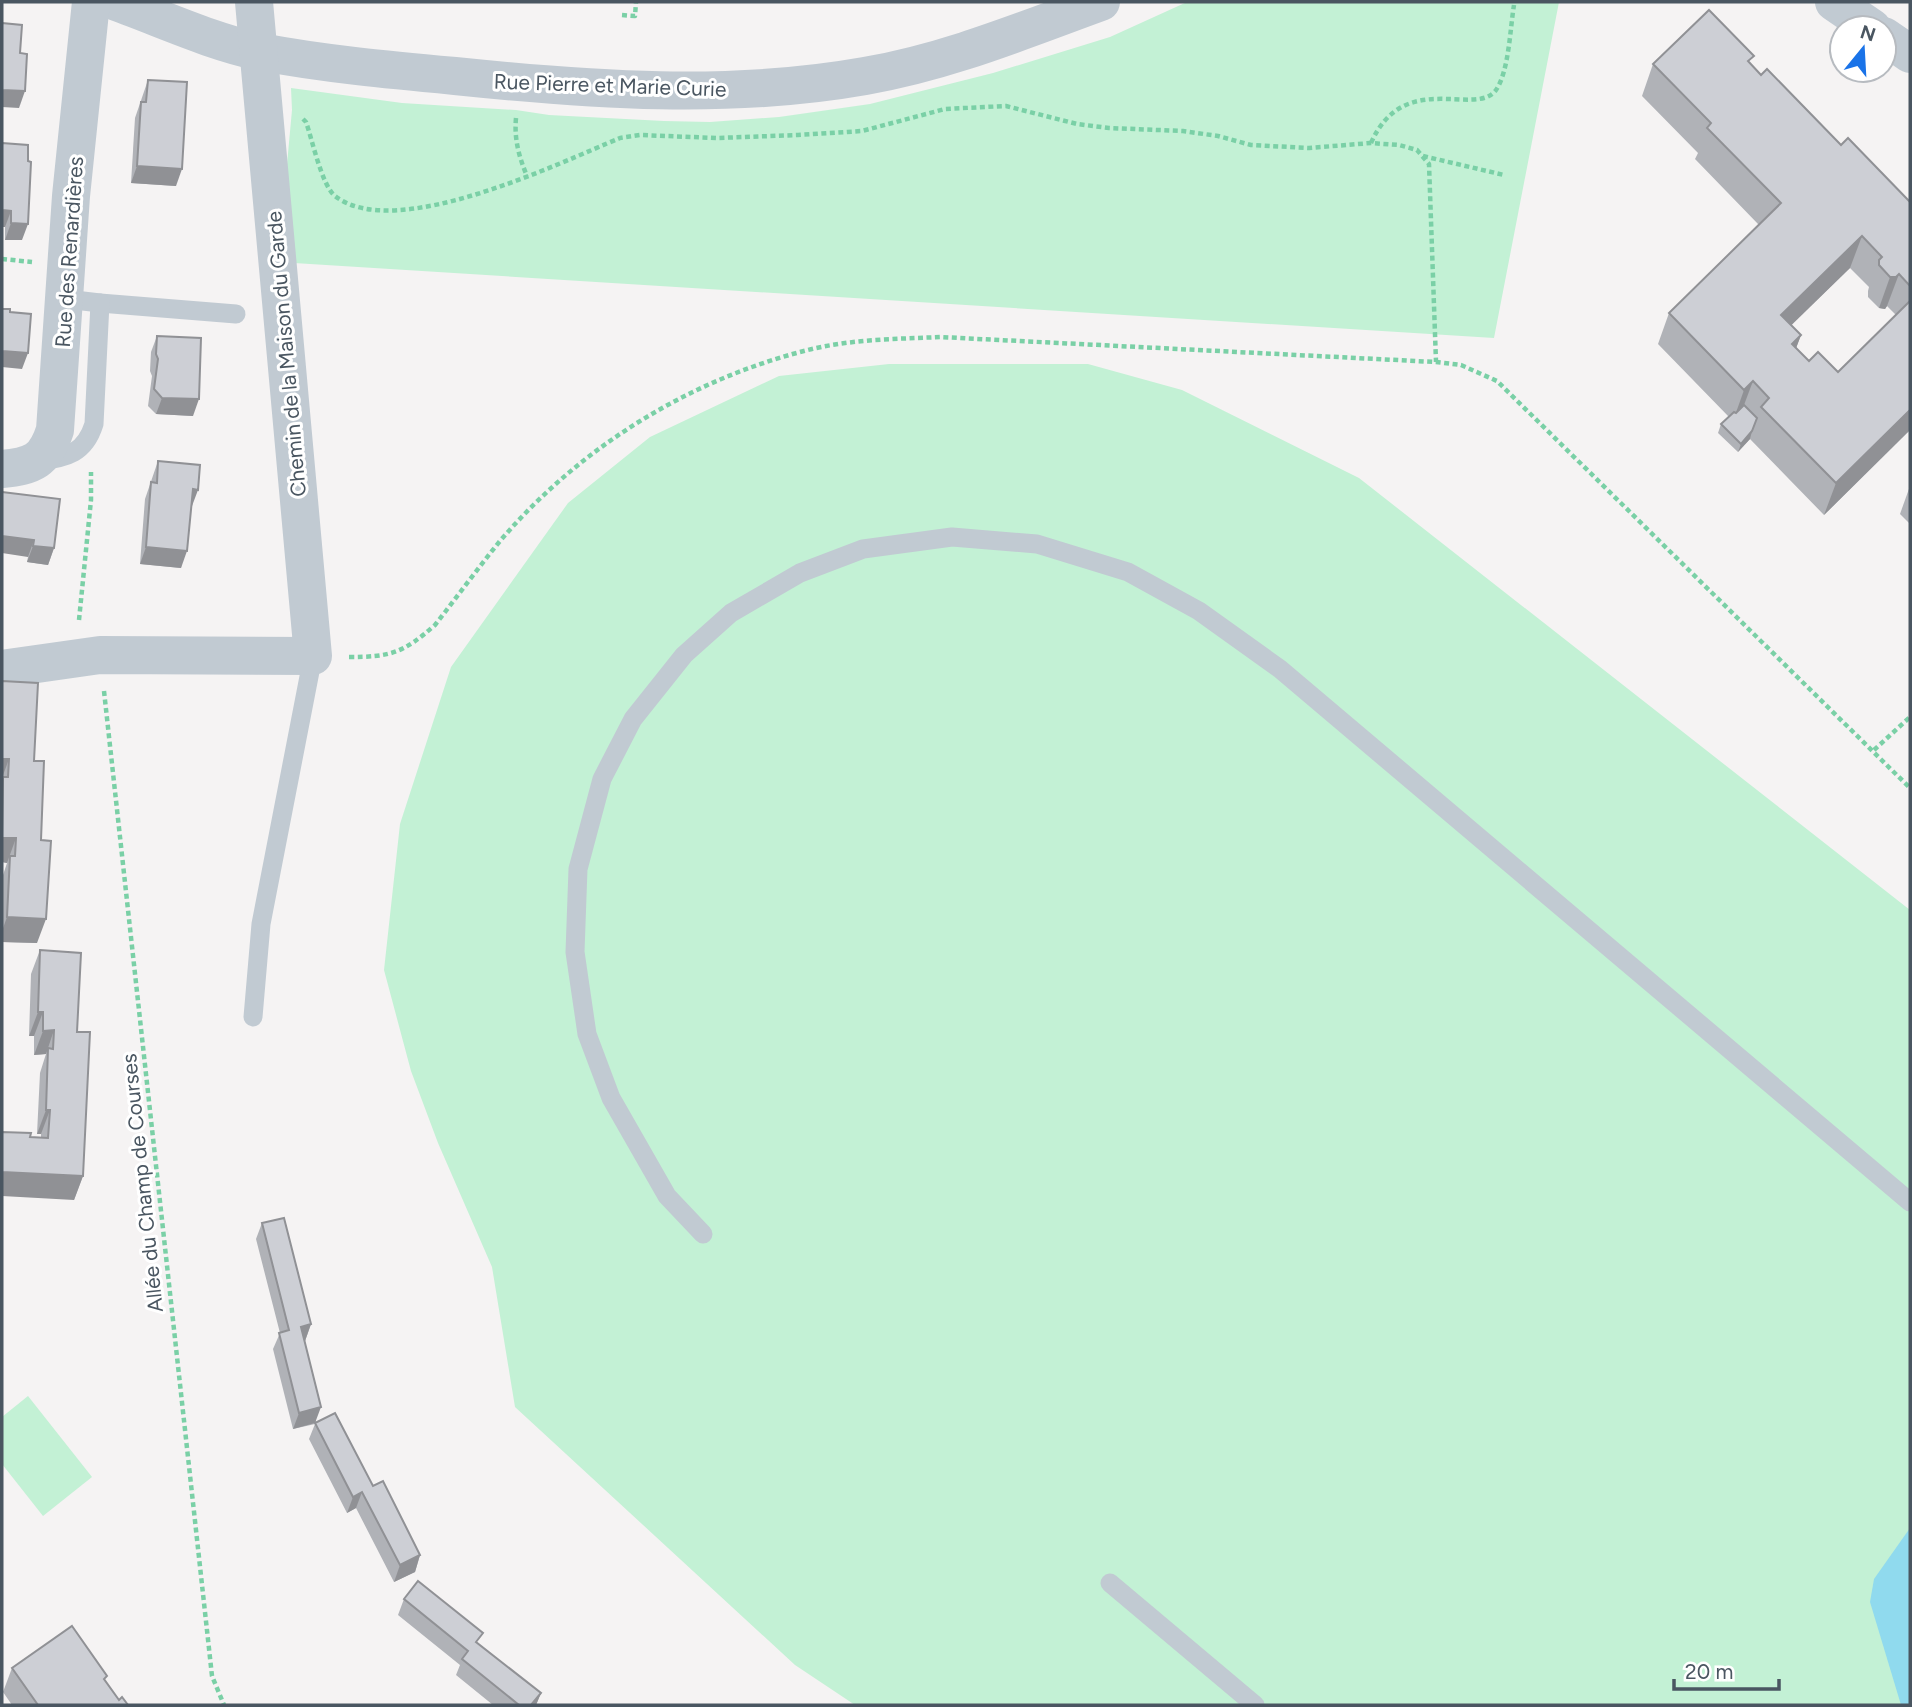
<svg xmlns="http://www.w3.org/2000/svg" width="1912" height="1707" font-family="Figtree,sans-serif">
<rect width="100%" height="100%" fill="#f5f3f3"/>
<g fill="#c3f1d5">
<path d="M 1187,2 L 1559,2 L 1494,338 L 278,262 L 292,110 L 291,88 L 402,103 L 516,110 L 549,115 L 664,121 L 710,122 L 779,117 L 870,104 L 993,73 L 1110,37 Z"/>
<path d="M 889,364 L 1088,364 L 1182,390 L 1359,478 L 1910,910 L 1910,1705 L 855,1705 L 795,1665 L 515,1407 L 492,1267 L 438,1143 L 411,1071 L 384,970 L 400,824 L 451,667 L 568,503 L 650,437 L 779,376 Z"/>
<path d="M 28,1396 L 92,1477 L 43,1516 L 2,1464 L 2,1417 Z"/>
</g>
<path fill="#90daee" d="M 1910,1528 L 1910,1705 L 1901,1705 L 1870,1602 L 1874,1579 Z"/>
<g fill="none" stroke-linecap="round" stroke-linejoin="round">
<g stroke="#7ad0a6" stroke-width="4.5" stroke-dasharray="5 3.5" stroke-linecap="butt">
<path d="M 622,15 L 635,16 L 636,2"/>
<path d="M 516,118 C 514,139 519,157 527,176"/>
<path d="M 303,119 L 306,122 C 312,139 322,186 335,196 C 395,243 559,163 620,138 L 640,135 L 717,138 L 798,135 L 862,131 L 945,109 L 1006,106 L 1077,124 L 1109,128 L 1183,131 L 1218,136 L 1251,145 L 1309,148 L 1371,143 L 1399,145 L 1417,150 L 1429,164 L 1436,362"/>
<path d="M 1371,143 C 1404,68 1476,118 1496,90 C 1509,71 1510,29 1514,5"/>
<path d="M 1423,156 L 1504,175"/>
<path d="M 2,259 L 32,262"/>
<path d="M 79,620 L 91,500 L 91,472"/>
<path d="M 349,657 C 391,657 403,653 435,625 C 457,597 478,568 500,541 C 581,446 692,378 812,349 C 854,339 898,339 940,337 L 1436,362 L 1461,365 L 1497,381 L 1910,788"/>
<path d="M 104,691 L 212,1676 L 224,1705"/>
<path d="M 1874,750 L 1910,717"/>
</g>
<g stroke="#c1cad2" stroke-width="19">
<path d="M 100,303 L 236,314"/>
<path d="M 39,461 C 67,458 85,453 94,424 L 100,303 L 66,299"/>
<path d="M 253,1017 L 261,924 L 313,656"/>
<path d="M 703,1234 L 667,1196 L 611,1098 L 587,1034 L 575,952 L 578,869 L 602,779 L 633,719 L 684,655 L 731,613 L 800,573 L 863,549 L 952,537 L 1037,544 L 1128,572 L 1199,611 L 1280,669 L 1910,1202"/>
<path d="M 1110,1583 L 1255,1705"/>
</g>
<g stroke="#c1cad2" stroke-width="38">
<path d="M 116,2 C 163,19 212,42 261,52 C 325,64 390,70 455,76 C 590,90 730,100 865,76 C 947,62 1024,30 1101,2"/>
<path d="M 1834,2 L 1872,28"/>
<path d="M 1884,36 L 1910,54"/>
<path d="M 2,469 C 33,466 45,461 55,430 L 71,196 L 91,2"/>
<path d="M 2,669 L 100,655 L 313,656 L 254,2"/>
</g>
</g>
<g fill="#b0b2b7" fill-rule="evenodd">
<path d="M 1653,64 L 1751,64 L 1761,75 L 1841,145 L 1910,202 L 1910,430 L 1824,515 L 1750,439 L 1738,452 L 1718,433 L 1721,424 L 1729,417 L 1658,344 L 1669,313 L 1759,225 L 1695,159 L 1698,153 L 1642,96 ZM 1850,268 L 1869,287 L 1868,291 L 1868,297 L 1879,308 L 1885,309 L 1887,306 L 1896,315 L 1838,372 L 1809,361 L 1796,348 L 1801,335 L 1791,325 Z"/>
<path d="M 148,80 L 176,186 L 131,183 L 135,118 Z"/>
<path d="M 2,143 L 22,240 L 5,240 L 5,227 Z"/>
<path d="M 157,336 L 193,416 L 156,414 L 148,406 L 152,376 L 150,371 L 151,352 Z"/>
<path d="M 158,461 L 192,506 L 191,506 L 181,568 L 140,564 L 145,499 Z"/>
<path d="M 1910,486 L 1910,524 L 1900,514 Z"/>
<path d="M 2,492 L 54,548 L 48,565 L 27,562 L 28,557 Z"/>
<path d="M 2,681 L 34,761 L 41,840 L 37,943 L 2,942 L 2,878 L 7,863 L 2,862 Z"/>
<path d="M 40,950 L 77,1032 L 83,1176 L 74,1200 L 30,1137 L 41,1137 L 41,1134 L 37,1134 L 40,1073 L 45,1057 L 46,1054 L 34,1055 L 34,1036 L 29,1036 L 31,974 Z"/>
<path d="M 262,1223 L 311,1324 L 305,1341 L 316,1422 L 373,1486 L 420,1555 L 415,1572 L 394,1582 L 356,1508 L 347,1513 L 309,1439 L 315,1424 L 293,1429 L 273,1349 L 280,1333 L 256,1239 Z"/>
<path d="M 404,1599 L 479,1644 L 541,1693 L 536,1705 L 493,1705 L 456,1675 L 460,1665 L 398,1615 Z"/>
<path d="M 12,1668 L 105,1681 L 119,1700 L 128,1705 L 12,1705 L 3,1692 Z"/>
</g>
<g fill="#909195">
<path d="M 2,90 L 25,91 L 19,108 L 2,107 Z"/>
<path d="M 137,166 L 182,169 L 176,186 L 131,183 Z"/>
<path d="M 2,210 L 11,211 L 5,227 L 2,227 Z"/>
<path d="M 11,223 L 28,224 L 22,240 L 5,240 Z"/>
<path d="M 1862,236 L 1850,268 L 1770,346 L 1781,315 Z"/>
<path d="M 1899,274 L 1887,306 L 1885,309 L 1879,308 L 1890,277 Z"/>
<path d="M 1801,335 L 1789,367 L 1792,344 Z"/>
<path d="M 2,351 L 28,353 L 22,369 L 2,367 Z"/>
<path d="M 1753,381 L 1741,413 L 1733,421 L 1744,390 Z"/>
<path d="M 162,398 L 199,399 L 193,416 L 156,414 Z"/>
<path d="M 1910,410 L 1910,430 L 1824,515 L 1836,483 Z"/>
<path d="M 1752,431 L 1750,439 L 1738,452 L 1741,444 Z"/>
<path d="M 193,489 L 198,490 L 192,506 L 187,506 Z"/>
<path d="M 2,536 L 34,540 L 28,557 L 2,553 Z"/>
<path d="M 33,546 L 54,548 L 48,565 L 27,562 Z"/>
<path d="M 146,547 L 187,551 L 181,568 L 140,564 Z"/>
<path d="M 2,759 L 9,759 L 2,778 Z"/>
<path d="M 2,838 L 16,838 L 7,863 L 2,862 Z"/>
<path d="M 7,917 L 46,919 L 37,943 L 2,942 L 2,931 Z"/>
<path d="M 38,1012 L 43,1012 L 34,1036 L 29,1036 Z"/>
<path d="M 54,1030 L 46,1054 L 34,1055 L 43,1031 Z"/>
<path d="M 46,1110 L 50,1110 L 41,1134 L 37,1134 Z"/>
<path d="M 2,1172 L 83,1176 L 74,1200 L 2,1196 Z"/>
<path d="M 311,1324 L 305,1341 L 295,1343 L 301,1327 Z"/>
<path d="M 321,1407 L 315,1423 L 293,1429 L 299,1413 Z"/>
<path d="M 362,1492 L 356,1508 L 347,1513 L 353,1497 Z"/>
<path d="M 420,1555 L 415,1572 L 394,1582 L 400,1565 Z"/>
<path d="M 541,1693 L 536,1705 L 531,1705 Z"/>
</g>
<g fill="#cdcfd5" stroke="#909195" stroke-width="2">
<path d="M 1709,10 L 1754,56 L 1748,61 L 1761,75 L 1767,69 L 1841,145 L 1848,138 L 1910,202 L 1910,286 L 1899,274 L 1896,277 L 1890,277 L 1879,265 L 1879,260 L 1882,257 L 1862,236 L 1781,315 L 1801,335 L 1792,344 L 1809,361 L 1818,352 L 1838,372 L 1910,301 L 1910,410 L 1836,483 L 1761,407 L 1769,398 L 1753,381 L 1744,390 L 1669,313 L 1781,203 L 1707,128 L 1711,123 L 1653,64 Z"/>
<path d="M 2,23 L 22,25 L 20,53 L 27,54 L 25,91 L 2,90 Z"/>
<path d="M 148,80 L 187,82 L 182,169 L 137,166 L 141,102 L 146,102 Z"/>
<path d="M 2,143 L 28,145 L 28,161 L 31,162 L 28,224 L 11,223 L 11,211 L 2,210 Z"/>
<path d="M 2,309 L 10,309 L 10,312 L 31,314 L 28,353 L 2,351 Z"/>
<path d="M 157,336 L 201,338 L 199,399 L 162,398 L 154,389 L 158,359 L 156,354 Z"/>
<path d="M 1744,405 L 1757,418 L 1752,431 L 1741,444 L 1721,424 L 1734,412 L 1736,413 Z"/>
<path d="M 158,461 L 200,465 L 198,490 L 193,489 L 187,551 L 146,547 L 151,482 L 157,483 Z"/>
<path d="M 2,492 L 60,499 L 54,548 L 33,546 L 34,540 L 2,536 Z"/>
<path d="M 2,681 L 38,683 L 34,761 L 44,761 L 41,840 L 51,841 L 46,919 L 7,917 L 10,856 L 15,856 L 16,838 L 2,838 L 3,777 L 8,777 L 9,759 L 2,759 Z"/>
<path d="M 40,950 L 81,953 L 77,1032 L 90,1032 L 83,1176 L 2,1172 L 2,1132 L 31,1133 L 30,1137 L 48,1138 L 50,1110 L 46,1110 L 48,1048 L 53,1049 L 54,1030 L 43,1031 L 43,1012 L 38,1012 Z"/>
<path d="M 284,1218 L 311,1324 L 301,1327 L 321,1407 L 299,1413 L 279,1333 L 289,1330 L 262,1223 Z"/>
<path d="M 335,1413 L 373,1486 L 383,1481 L 420,1555 L 400,1565 L 362,1492 L 353,1497 L 315,1423 Z"/>
<path d="M 418,1581 L 483,1633 L 476,1642 L 541,1693 L 531,1705 L 519,1705 L 462,1659 L 468,1651 L 404,1599 Z"/>
<path d="M 72,1626 L 107,1676 L 104,1679 L 119,1700 L 122,1697 L 128,1705 L 38,1705 L 12,1668 Z"/>
</g>
<g text-anchor="middle" dominant-baseline="central" stroke-width="6" stroke-linejoin="round" paint-order="stroke">
<g font-size="21" fill="#4a5661" stroke="#fff">
<text transform="translate(610 85) rotate(2)">Rue Pierre et Marie Curie</text>
<text transform="translate(69 252) rotate(-86)">Rue des Renardières</text>
<text transform="translate(286 354) rotate(-95)">Chemin de la Maison du Garde</text>
<text transform="translate(142 1183) rotate(-96)">Allée du Champ de Courses</text>
</g>
</g>
<rect width="1912" height="1707" fill="none" stroke="#4a5661" stroke-width="7"/>
<g transform="translate(1863 49) rotate(18)"><circle r="33" fill="#ffffff" stroke="#b7bbc0" stroke-width="2"/>
<path d="M0-5L12 26L0 18L-12 26Z" fill="#1a73e8"/>
<text y="-10" font-size="19" font-weight="bold" text-anchor="middle" fill="#4a5661">N</text>
</g>
<path d="M1674 1679v10h105v-10" fill="none" stroke="#4a5661" stroke-width="3.5"/>
<text x="1685" y="1679" font-size="21" fill="#4a5661" stroke="#ffffff" stroke-width="5" paint-order="stroke">20 m</text>
</svg>
